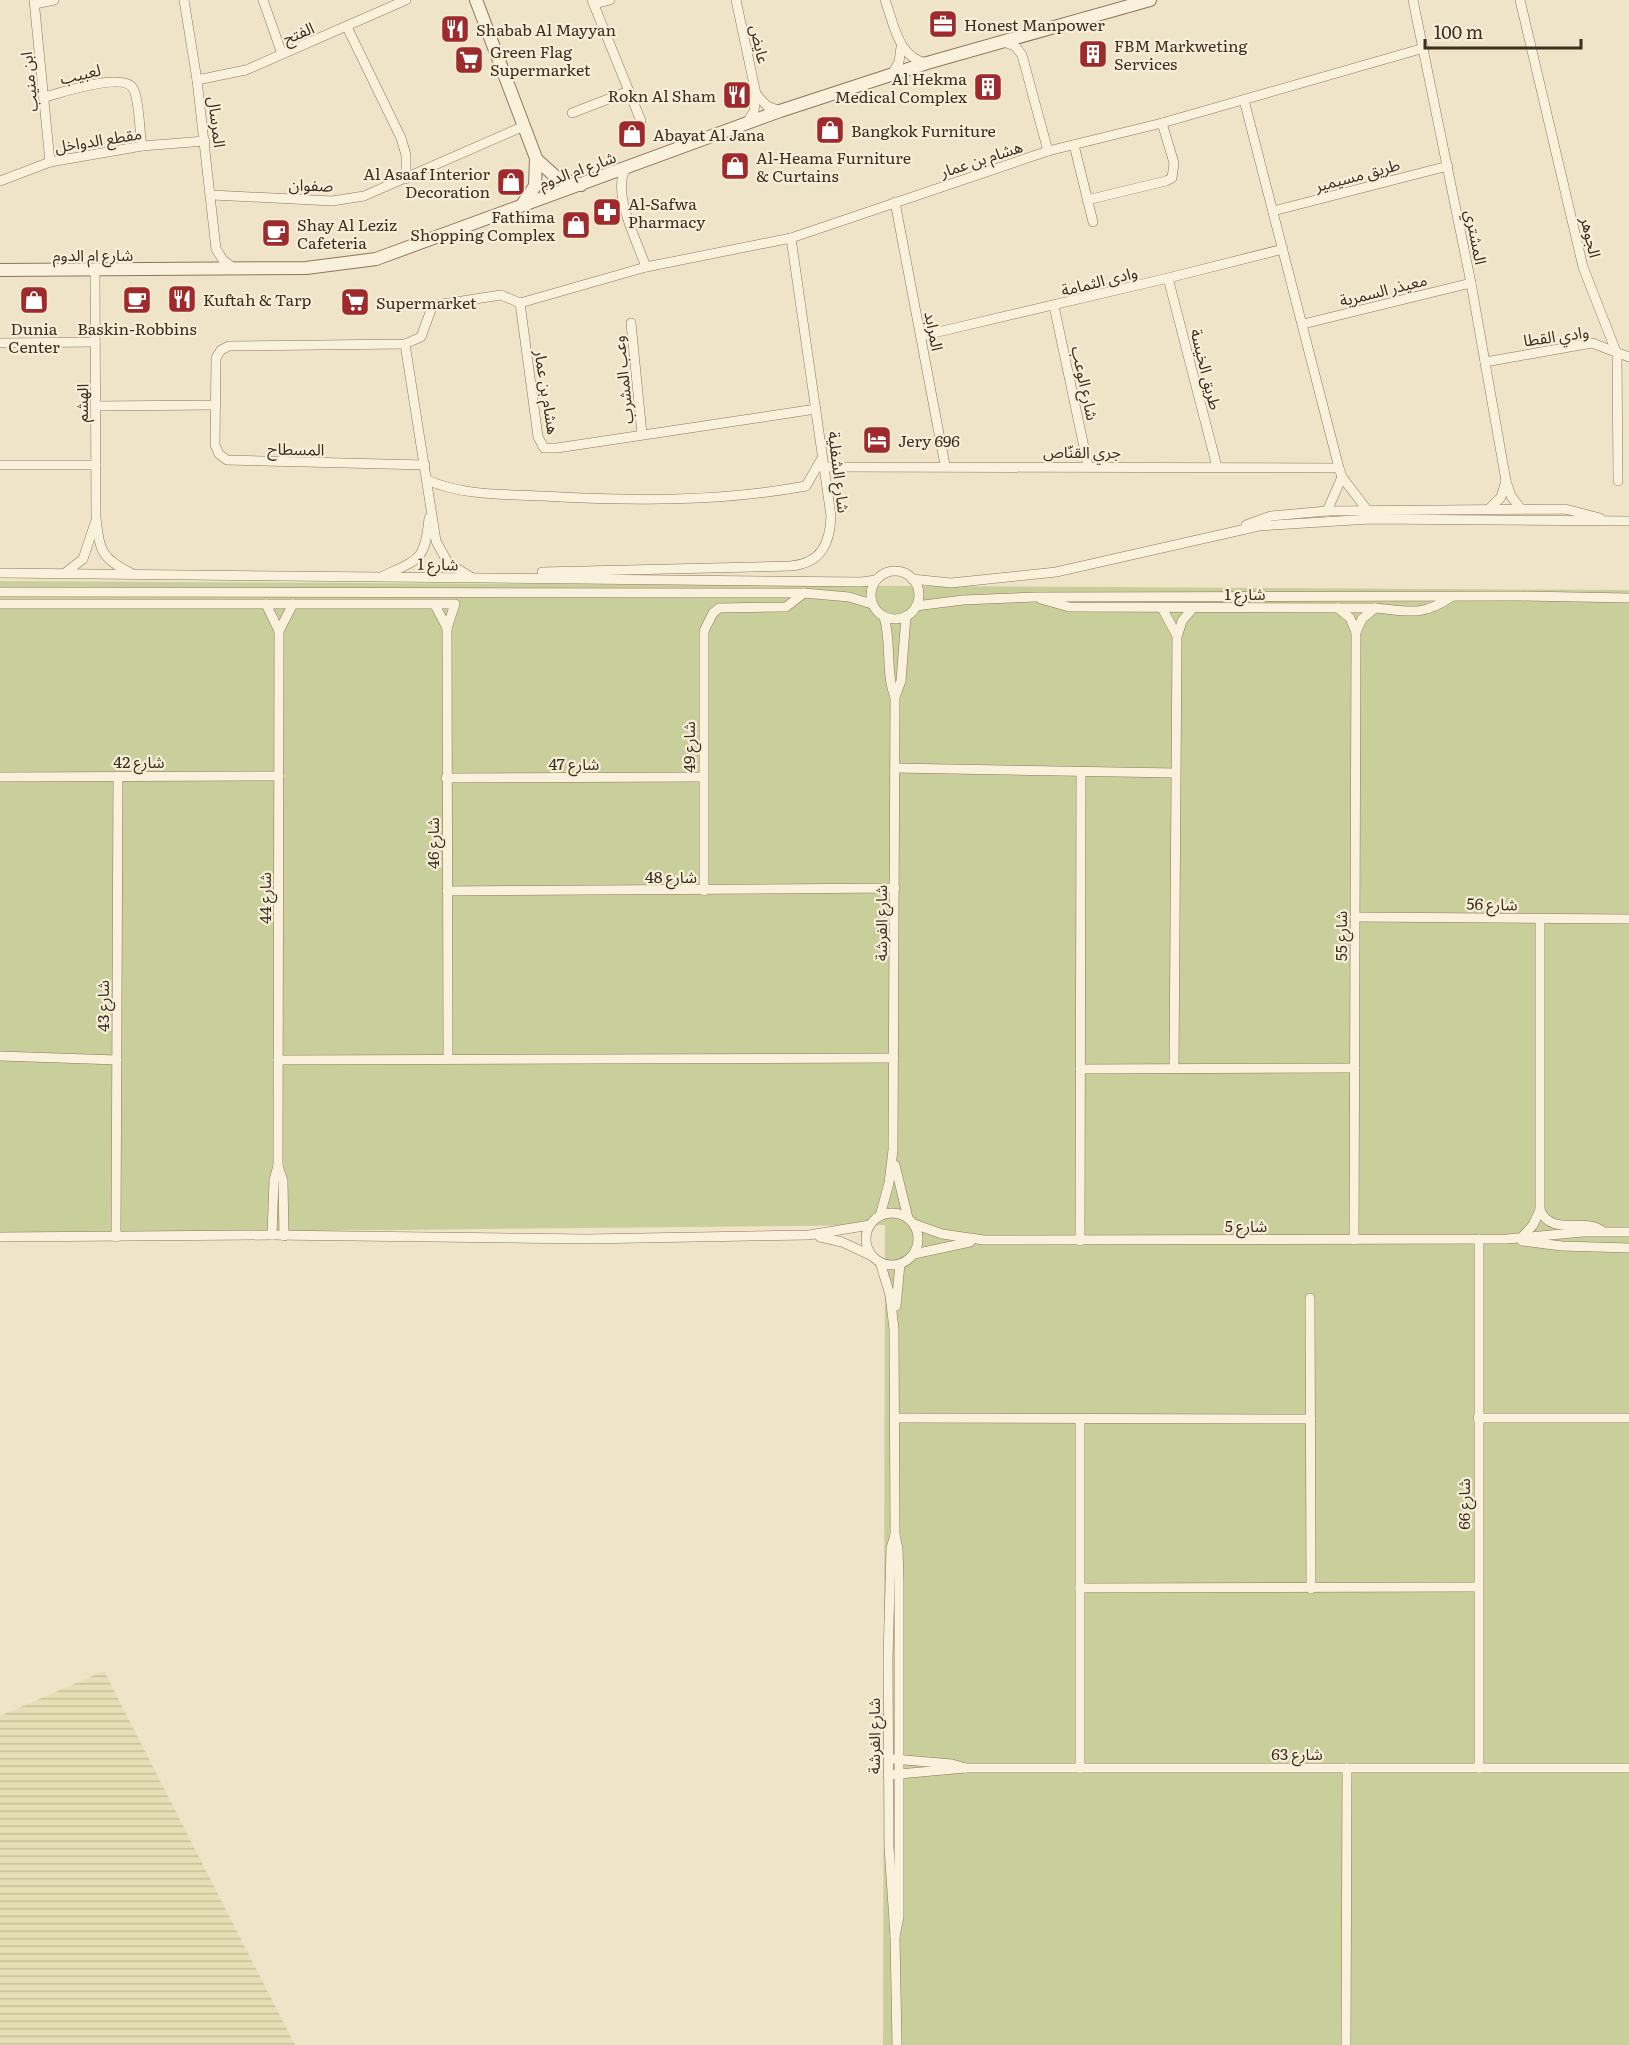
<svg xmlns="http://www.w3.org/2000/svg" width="1629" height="2045" font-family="Literata,'Noto Sans Arabic',serif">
<defs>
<pattern id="farmland-rules" width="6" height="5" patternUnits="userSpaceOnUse" patternTransform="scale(1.5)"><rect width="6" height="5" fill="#e6deb5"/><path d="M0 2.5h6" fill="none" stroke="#c6bf9b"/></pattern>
</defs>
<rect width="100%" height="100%" fill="#f0e4c8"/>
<path fill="url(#farmland-rules)" d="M 104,1671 L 295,2045 L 0,2045 L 0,1716 Z"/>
<path fill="#c9cf9b" d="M 0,581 L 1629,590 L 1629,2045 L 883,2045 L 885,1225 L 0,1234 Z"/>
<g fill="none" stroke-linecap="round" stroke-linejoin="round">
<g stroke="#8d765c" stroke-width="10">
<g id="minor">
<path d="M 34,0 L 50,162"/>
<path d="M 184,0 L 197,80 L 216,249 L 223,260 L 235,269"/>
<path d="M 263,0 L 282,54"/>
<path d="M 592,0 L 641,121"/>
<path d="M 736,0 L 756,94 L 754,111 L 747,123"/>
<path d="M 885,0 C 894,24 898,58 927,63"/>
<path d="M 1413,0 L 1471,283 L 1506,481 L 1511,496 L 1521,509"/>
<path d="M 1520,0 L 1583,267 L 1617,354 L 1618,481"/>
<path d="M 35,4 L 54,0"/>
<path d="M 594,4 L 610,0"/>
<path d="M 347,27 L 401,138 L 406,155 L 406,179"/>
<path d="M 1004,42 L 1015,46 L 1022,55 L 1048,151"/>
<path d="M 892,74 L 899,62 L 901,47"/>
<path d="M 197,80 L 246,70 L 406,0"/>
<path d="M 756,94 L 767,106 L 780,111"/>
<path d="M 45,97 C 61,93 126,70 134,90 C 140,106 139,129 142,146"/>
<path d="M 1244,100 L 1339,468 L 1342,477 L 1368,511"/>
<path d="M 572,113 L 629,91"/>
<path d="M 1074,145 L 1093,222"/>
<path d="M 626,168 C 611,192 637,241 646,267"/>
<path d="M 0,181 L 50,162 L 142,146 L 205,141"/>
<path d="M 212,195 L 332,201 L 364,196 L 524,126"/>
<path d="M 1087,200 L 1166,181 L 1172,178 L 1174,163 L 1162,123"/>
<path d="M 895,202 L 945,465"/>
<path d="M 1273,211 L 1448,166"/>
<path d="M 95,270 L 96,518 C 100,550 100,558 131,573"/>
<path d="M 1168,278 L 1217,467"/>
<path d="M 1054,306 L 1088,466"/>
<path d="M 631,323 L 642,434"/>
<path d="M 1303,324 L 1471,283"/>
<path d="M 921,336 L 1168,278 L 1283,249"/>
<path d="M 0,343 L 95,342"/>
<path d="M 405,344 L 436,541 L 448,563 L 471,577"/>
<path d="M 1485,362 L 1592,343 L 1629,357"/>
<path d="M 96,406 L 215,405"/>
<path d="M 816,409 L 557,448 L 544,448 L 538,437 L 520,303 L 646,267 L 791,238 L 1048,151 L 1162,123 L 1424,48"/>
<path d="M 0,465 L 96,465"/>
<path d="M 425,465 L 227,460 L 219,454 L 215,445 L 216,358 L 221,350 L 229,346 L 405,344 L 421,337 L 432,307 L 436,305 L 501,295 L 520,303"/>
<path d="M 825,467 L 1339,468"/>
<path d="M 427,480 C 464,496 503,494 543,496 C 631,501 719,502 806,486 L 822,458"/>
<path d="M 1489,509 L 1501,497 L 1506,481"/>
<path d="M 1327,511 L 1342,477"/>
<path d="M 1246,525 L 1271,516 L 1327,511 L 1565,509 L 1600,518"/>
<circle cx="895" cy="595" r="24"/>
<path d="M 542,572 L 791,566 C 821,563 830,544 831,516 L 791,238"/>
<path d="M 0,573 L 861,582 L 876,580"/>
<path d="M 65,573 L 83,559 L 95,523"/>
<path d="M 383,576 C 420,559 425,560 429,518"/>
<path d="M 912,579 L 951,583 L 1056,572 L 1259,526 L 1370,519 L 1629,521"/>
<path d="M 0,592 L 804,593 L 849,597 L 872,604"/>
<path d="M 1041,599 L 1069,607 L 1375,608 C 1408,611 1422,617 1451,597"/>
<path d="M 0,604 L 455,604 L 447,628 L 448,1058"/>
<path d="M 266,604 L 279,631"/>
<path d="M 435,605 L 447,628"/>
<path d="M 916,606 L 963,600 L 1036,597 L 1519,596 L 1629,598"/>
<path d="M 1162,608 L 1176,634"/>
<path d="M 1338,608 L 1350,618 L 1356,632"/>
<path d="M 884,617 C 892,643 885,672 895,697"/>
<path d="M 895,768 L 1175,773"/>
<path d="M 0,777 L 279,776"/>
<path d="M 446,778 L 703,777"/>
<path d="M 447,891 L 895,888"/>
<path d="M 704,891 L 704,631 L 713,613 L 719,608 L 786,607 L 804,593"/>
<path d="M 1355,917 L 1629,919"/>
<path d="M 0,1056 L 117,1060"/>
<path d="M 278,1060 L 894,1058"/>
<path d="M 1174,1068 L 1177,637 L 1182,621 L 1193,608"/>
<path d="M 1080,1069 L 1355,1068"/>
<path d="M 895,1165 L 908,1218"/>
<path d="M 278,1166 L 283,1181 L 284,1236"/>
<path d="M 1540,1210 C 1551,1236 1582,1218 1601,1230"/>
<circle cx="892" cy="1239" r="26"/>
<path d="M 880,1216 L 889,1183 L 893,1150 L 895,697 L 901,681 L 906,616"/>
<path d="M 914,1224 L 942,1234 L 984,1240 L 1507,1239 L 1583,1232 L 1629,1232"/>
<path d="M 272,1235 L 274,1180 L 278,1166 L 279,631 L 293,604"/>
<path d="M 0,1237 L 272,1235 L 587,1239 L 809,1235 L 870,1225"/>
<path d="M 116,1237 L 118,776"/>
<path d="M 820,1237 L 842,1242 L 872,1256"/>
<path d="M 1522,1237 L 1533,1225 L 1540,1210 L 1540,919"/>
<path d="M 1354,1240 L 1356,632 L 1362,619 L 1375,608"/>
<path d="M 1080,1241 L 1081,773"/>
<path d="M 1522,1241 L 1562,1246 L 1629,1248"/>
<path d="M 914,1254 L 970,1242"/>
<path d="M 880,1262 L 890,1295 L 894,1329 L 895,1535 L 898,1549 L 899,1581 L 899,1917 L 895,1936"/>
<path d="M 1310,1298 L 1311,1589"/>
<path d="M 896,1306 L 900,1264"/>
<path d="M 897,1418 L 1311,1419"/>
<path d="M 1478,1418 L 1629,1418"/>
<path d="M 895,1535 L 891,1548 L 888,1658 L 889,1847 L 895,1936 L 897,2045"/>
<path d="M 1080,1588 L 1478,1587"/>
<path d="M 893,1759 L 952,1764 L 965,1768"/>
<path d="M 1080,1768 L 1080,1419"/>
<path d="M 1479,1768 L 1479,1239"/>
<path d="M 888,1775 L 965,1768 L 1629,1768"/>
<path d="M 1346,2045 L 1347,1768"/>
</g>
</g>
<g stroke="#8d765c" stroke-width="14">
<g id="tertiary">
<path d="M 476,0 L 536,158 L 535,186 L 522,205"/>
<path d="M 536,159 L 557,178 L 581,185"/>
<path d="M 0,270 L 306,268 L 376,259 L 780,111 L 927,63 L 1150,0"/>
</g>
</g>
<use href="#minor" stroke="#faf1dc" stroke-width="9"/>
<use href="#tertiary" stroke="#faf1dc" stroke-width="12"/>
</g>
<defs>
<g id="office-square" transform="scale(1.5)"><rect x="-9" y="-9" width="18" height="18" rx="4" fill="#9e2a2b" stroke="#f7eed8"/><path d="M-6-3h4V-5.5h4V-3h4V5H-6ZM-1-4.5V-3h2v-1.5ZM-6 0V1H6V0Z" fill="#fff"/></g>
<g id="restaurant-square" transform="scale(1.5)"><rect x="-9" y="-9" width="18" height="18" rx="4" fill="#9e2a2b" stroke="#f7eed8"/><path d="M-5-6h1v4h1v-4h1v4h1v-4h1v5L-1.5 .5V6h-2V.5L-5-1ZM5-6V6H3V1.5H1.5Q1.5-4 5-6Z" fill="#fff"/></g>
<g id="building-square" transform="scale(1.5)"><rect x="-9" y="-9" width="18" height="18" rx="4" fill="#9e2a2b" stroke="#f7eed8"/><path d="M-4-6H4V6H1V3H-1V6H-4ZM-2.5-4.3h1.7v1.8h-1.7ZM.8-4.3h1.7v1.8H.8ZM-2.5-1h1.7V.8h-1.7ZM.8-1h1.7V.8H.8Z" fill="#fff"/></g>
<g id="supermarket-square" transform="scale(1.5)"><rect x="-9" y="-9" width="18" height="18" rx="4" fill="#9e2a2b" stroke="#f7eed8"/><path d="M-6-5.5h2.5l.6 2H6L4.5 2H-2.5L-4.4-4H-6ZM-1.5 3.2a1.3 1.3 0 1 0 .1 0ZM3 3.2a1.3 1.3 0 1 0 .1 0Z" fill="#fff"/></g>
<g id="shop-square" transform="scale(1.5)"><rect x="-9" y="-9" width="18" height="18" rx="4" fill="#9e2a2b" stroke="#f7eed8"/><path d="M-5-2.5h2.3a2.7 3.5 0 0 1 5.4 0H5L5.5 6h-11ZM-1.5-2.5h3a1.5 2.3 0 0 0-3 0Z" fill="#fff"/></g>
<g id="pharmacy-square" transform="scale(1.5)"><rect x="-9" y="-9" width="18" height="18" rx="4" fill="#9e2a2b" stroke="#f7eed8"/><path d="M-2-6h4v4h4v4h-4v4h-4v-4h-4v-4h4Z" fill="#fff"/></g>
<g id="cafe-square" transform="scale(1.5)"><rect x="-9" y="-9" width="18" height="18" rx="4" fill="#9e2a2b" stroke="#f7eed8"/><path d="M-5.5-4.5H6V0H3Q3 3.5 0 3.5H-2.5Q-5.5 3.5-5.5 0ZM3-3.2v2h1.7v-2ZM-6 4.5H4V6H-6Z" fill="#fff"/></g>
<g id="hotel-square" transform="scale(1.5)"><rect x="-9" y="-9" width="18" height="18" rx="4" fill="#9e2a2b" stroke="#f7eed8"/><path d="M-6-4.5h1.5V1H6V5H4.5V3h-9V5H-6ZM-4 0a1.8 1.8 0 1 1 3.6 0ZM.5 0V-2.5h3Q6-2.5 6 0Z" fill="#fff"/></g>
</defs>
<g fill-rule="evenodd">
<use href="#office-square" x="943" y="24"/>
<use href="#restaurant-square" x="455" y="29"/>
<use href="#building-square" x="1093" y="54"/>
<use href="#supermarket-square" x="469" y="60"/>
<use href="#building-square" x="988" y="87"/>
<use href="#restaurant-square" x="737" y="95"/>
<use href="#shop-square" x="830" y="130"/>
<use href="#shop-square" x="632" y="134"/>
<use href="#shop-square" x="735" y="166"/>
<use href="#shop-square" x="511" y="182"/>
<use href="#pharmacy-square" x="607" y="212"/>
<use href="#shop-square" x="576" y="225"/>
<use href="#cafe-square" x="276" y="233"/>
<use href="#restaurant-square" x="182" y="299"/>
<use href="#shop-square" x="34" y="300"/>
<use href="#cafe-square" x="137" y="300"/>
<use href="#supermarket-square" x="355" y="302"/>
<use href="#hotel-square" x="877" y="440"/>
</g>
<g text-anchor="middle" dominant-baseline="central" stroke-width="4.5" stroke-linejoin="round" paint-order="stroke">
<g font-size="16" fill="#3d2e20" stroke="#f7eed8" text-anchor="start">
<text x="964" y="24">Honest Manpower</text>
<text x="476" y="29">Shabab Al Mayyan</text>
<text x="1114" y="45">FBM Markweting<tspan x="1114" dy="18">Services</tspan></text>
<text x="490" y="51">Green Flag<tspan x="490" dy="18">Supermarket</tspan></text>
<text x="967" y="78" text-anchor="end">Al Hekma<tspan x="967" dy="18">Medical Complex</tspan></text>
<text x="716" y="95" text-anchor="end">Rokn Al Sham</text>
<text x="851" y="130">Bangkok Furniture</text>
<text x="653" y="134">Abayat Al Jana</text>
<text x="756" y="157">Al-Heama Furniture<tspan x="756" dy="18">&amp; Curtains</tspan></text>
<text x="490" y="173" text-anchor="end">Al Asaaf Interior<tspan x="490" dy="18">Decoration</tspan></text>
<text x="628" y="203">Al-Safwa<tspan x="628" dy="18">Pharmacy</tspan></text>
<text x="555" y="216" text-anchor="end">Fathima<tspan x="555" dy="18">Shopping Complex</tspan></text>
<text x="297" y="224">Shay Al Leziz<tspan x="297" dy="18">Cafeteria</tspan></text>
<text x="203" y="299">Kuftah &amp; Tarp</text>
<text x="376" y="302">Supermarket</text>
<text x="34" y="328" text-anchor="middle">Dunia<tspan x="34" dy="18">Center</tspan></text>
<text x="137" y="328" text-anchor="middle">Baskin-Robbins</text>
<text x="898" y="440">Jery 696</text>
</g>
<g font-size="16" fill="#3d2e20" stroke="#f7eed8">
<text transform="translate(298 32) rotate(-23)">الفتح</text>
<text transform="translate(761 44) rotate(78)">عايض</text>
<text transform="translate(80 73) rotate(-13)">لعبيب</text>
<text transform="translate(28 82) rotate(-96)">ابن منيب</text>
<text transform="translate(218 122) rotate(83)">المرسال</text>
<text transform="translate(98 139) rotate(-9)">مقطع الدواخل</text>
<text transform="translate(981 158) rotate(-18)">هشام بن عمار</text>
<text transform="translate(577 169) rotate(-20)">شارع ام الدوم</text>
<text transform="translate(1357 174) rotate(-15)">طريق مسيمير</text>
<text transform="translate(311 184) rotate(1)">صفوان</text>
<text transform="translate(1477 237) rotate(79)">المشتري</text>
<text transform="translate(1592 237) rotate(77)">الجوهر</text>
<text x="93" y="254">شارع ام الدوم</text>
<text transform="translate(1099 280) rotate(-14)">وادى الثمامة</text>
<text transform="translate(1383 289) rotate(-14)">معيذر السمرية</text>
<text transform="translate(935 331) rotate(79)">المرابد</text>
<text transform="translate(1556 335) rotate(-8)">وادي القطا</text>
<text transform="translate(1207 369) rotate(76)">طريق الخيسة</text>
<text transform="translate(622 380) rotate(-96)">وعب المشرب</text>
<text transform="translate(1086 383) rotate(78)">شارع الوعب</text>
<text transform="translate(548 392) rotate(81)">هشام بن عمار</text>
<text transform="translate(81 403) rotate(-90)">الهشم</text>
<text transform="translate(296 448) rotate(1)">المسطاح</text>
<text x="1082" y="451">جري القنّاص</text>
<text transform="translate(840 472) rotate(83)">شارع الشفلية</text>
<text transform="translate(438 563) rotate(1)">شارع 1</text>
<text x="1245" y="593">شارع 1</text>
<text transform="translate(688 747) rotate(-90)">شارع 49</text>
<text x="139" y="761">شارع 42</text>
<text x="574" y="763">شارع 47</text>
<text transform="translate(432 843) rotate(-90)">شارع 46</text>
<text x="671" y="876">شارع 48</text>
<text transform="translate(264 898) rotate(-90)">شارع 44</text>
<text transform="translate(1492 903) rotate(1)">شارع 56</text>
<text transform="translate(880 923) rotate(-90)">شارع الفرشة</text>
<text transform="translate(1340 936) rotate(-90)">شارع 55</text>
<text transform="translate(102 1006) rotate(-90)">شارع 43</text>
<text x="1246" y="1225">شارع 5</text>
<text transform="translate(1463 1504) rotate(-90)">شارع 66</text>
<text transform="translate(873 1736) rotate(-90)">شارع الفرشة</text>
<text x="1297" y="1753">شارع 63</text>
</g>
</g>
<path d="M1425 39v9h156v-9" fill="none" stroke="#3d2e20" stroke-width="3"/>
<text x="1434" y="39" font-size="18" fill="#3d2e20" stroke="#f7eed8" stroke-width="4.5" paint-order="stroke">100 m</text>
</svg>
